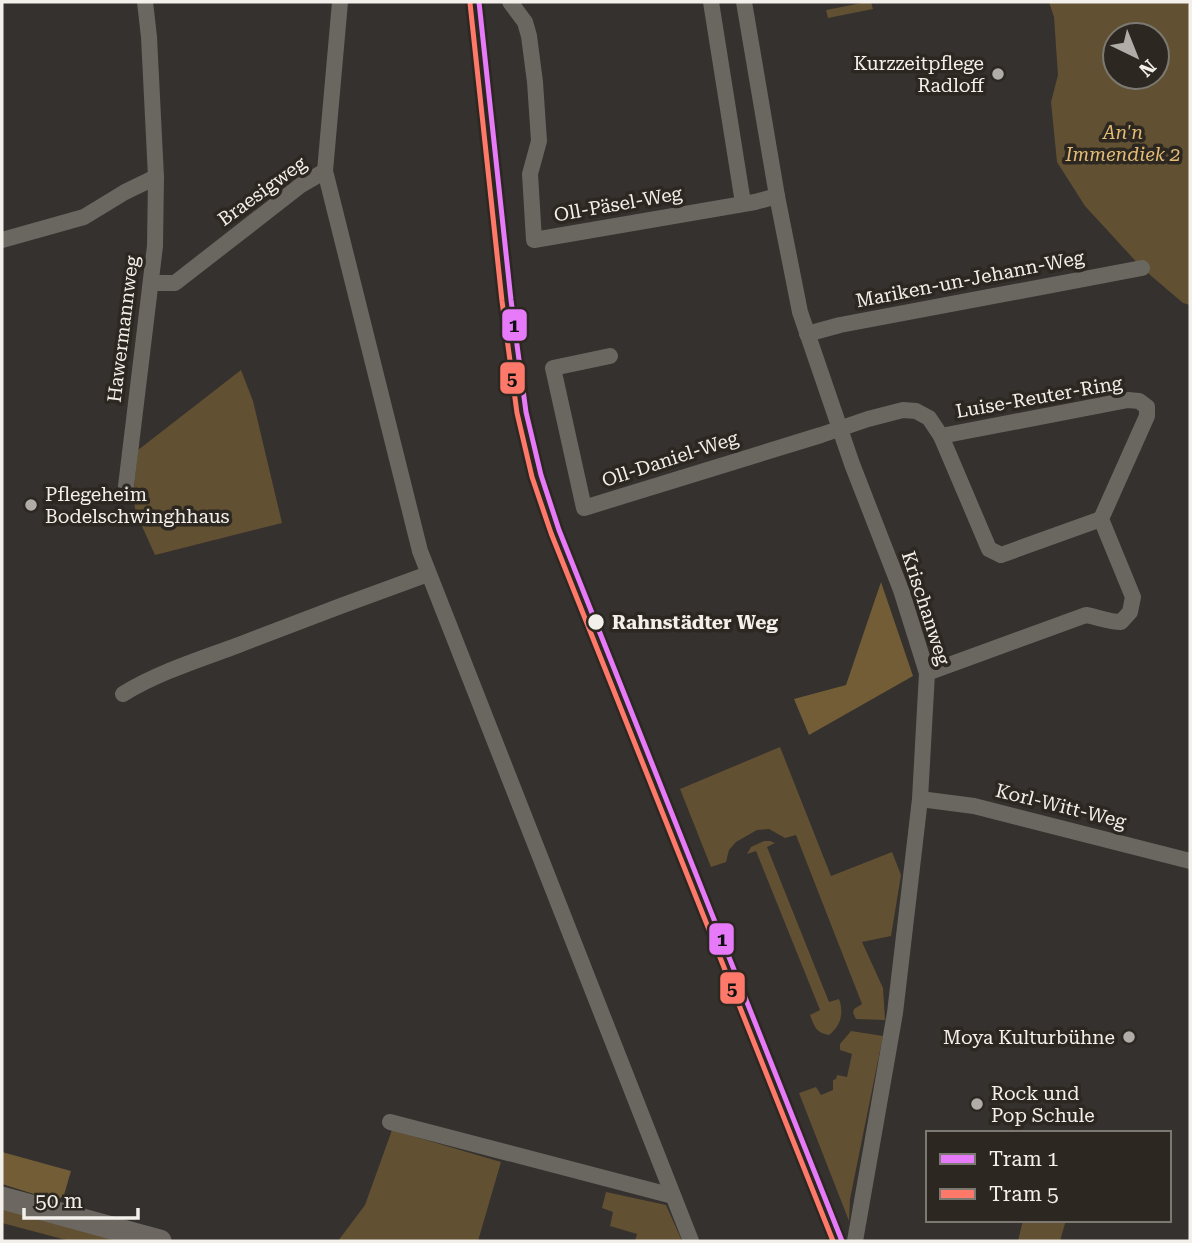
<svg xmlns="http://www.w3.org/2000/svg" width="1192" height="1243" font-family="'Roboto Serif',serif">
<rect width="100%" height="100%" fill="#34312e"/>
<g fill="#625032" fill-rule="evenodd">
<path d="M 867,2 L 871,2 L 873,9 L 828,18 L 826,10 Z"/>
<path d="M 1049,2 L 1190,2 L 1190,305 L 1183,303 L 1142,268 L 1085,206 L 1057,162 L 1051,102 L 1058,75 L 1054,17 ZM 1115,35 L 1157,35 L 1157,77 L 1115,77 Z"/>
<path d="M 241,370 L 253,401 L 282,523 L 155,555 L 136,513 L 133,497 L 138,450 Z"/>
<path d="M 780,747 L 831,876 L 892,852 L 901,875 L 891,936 L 862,942 L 883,988 L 885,1020 L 856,1019 L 853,1013 L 854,1009 L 862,1004 L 796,835 L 785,838 L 769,829 L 757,830 L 736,842 L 729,850 L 726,862 L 711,867 L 680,789 Z"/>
<path d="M 764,841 L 770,841 L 775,843 L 767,847 L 829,1002 L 839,999 C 844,1013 841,1026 829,1035 C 816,1033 814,1026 810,1015 L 820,1010 L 756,851 L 747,854 L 751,847 Z"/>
<path d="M 851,1031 L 883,1036 L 850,1199 L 849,1221 L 799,1093 L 816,1087 L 821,1095 L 833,1090 L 833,1080 L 836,1079 L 837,1075 L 847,1077 L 852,1054 L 840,1050 L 840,1044 Z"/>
<path d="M 392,1130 L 501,1162 L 478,1241 L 338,1241 L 365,1205 Z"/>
<path d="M 606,1192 L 666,1205 L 682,1241 L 635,1241 L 637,1234 L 610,1226 L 613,1212 L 602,1208 Z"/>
<path d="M 2,1206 L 129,1241 L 70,1241 L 2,1223 Z"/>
<path d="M 1023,1220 L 1066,1220 L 1060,1241 L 1018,1241 Z"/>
</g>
<g fill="#735d37">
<path d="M 881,582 L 913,676 L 809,735 L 794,699 L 846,685 Z"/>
<path d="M 2,1152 L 71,1171 L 64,1195 L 56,1201 L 2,1184 Z"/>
</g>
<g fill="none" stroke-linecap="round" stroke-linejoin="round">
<g stroke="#6a6660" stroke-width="16">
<path d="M 340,2 L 325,171 L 420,551 L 691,1241"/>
<path d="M 510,2 L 525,22 L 529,36 L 535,82 L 539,141 L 530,174 L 534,240 L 755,202 L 777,196"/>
<path d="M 711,2 L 743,203"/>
<path d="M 744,2 L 777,196 L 800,312 L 852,464 L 901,590 L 927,673 L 920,799 L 895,1013 L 855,1241"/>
<path d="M 2,240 L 84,217 L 125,192 L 156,177"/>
<path d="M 151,283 L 175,283 L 301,185 L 325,171"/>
<path d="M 807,334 L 840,325 L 1142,268"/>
<path d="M 610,356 L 553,368 L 584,508 L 821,435 L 868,419 L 903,410 L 916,411 L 929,418 L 941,436 L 1128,400 L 1139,401 L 1147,407 L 1147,416 L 1101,519 L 1133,597 L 1130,612 L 1121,622 C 1109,622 1098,617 1086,615 L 927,673"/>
<path d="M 941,436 L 989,549 L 1001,555 L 1101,519"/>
<path d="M 126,486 L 155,246 L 156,177 L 149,37 L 145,2"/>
<path d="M 123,694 C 157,673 198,660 236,646 C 300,621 364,597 428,574"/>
<path d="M 920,799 L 974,806 L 1190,861"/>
<path d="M 390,1122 L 673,1196"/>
</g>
<path stroke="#6c6861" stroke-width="23" d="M 2,1198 L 160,1241"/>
<g stroke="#2c2821" stroke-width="10">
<path id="tram-1" d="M 479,2 L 511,300 L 526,412 L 541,475 L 559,530 L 842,1241"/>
</g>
<g stroke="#2c2821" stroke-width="10">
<path id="tram-2" d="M 470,3 L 502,301 L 517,413 L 532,477 L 551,533 L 833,1241"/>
</g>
<use href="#tram-1" stroke="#e67af8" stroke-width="5"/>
<use href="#tram-2" stroke="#ff796b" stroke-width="5"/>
</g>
<g fill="#b0ada9" stroke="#2c2821" stroke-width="2.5">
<circle cx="998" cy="74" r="7"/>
<circle cx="31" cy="505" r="7"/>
<circle cx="1129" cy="1037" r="7"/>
<circle cx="977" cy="1104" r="7"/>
</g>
<circle fill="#f3f0eb" stroke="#2c2821" stroke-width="2.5" cx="596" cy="622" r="9"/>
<g text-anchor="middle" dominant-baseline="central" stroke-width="7" stroke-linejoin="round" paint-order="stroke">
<g font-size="19" fill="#f3f0eb" stroke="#2c2821" text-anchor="end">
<text x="984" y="63">Kurzzeitpflege<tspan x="984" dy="22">Radloff</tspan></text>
<text x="45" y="494" text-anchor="start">Pflegeheim<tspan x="45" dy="22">Bodelschwinghhaus</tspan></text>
<text x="1115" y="1037">Moya Kulturbühne</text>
<text x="991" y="1093" text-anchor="start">Rock und<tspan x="991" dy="22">Pop Schule</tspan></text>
</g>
<g font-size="19" font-style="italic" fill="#e4bc76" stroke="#2c2821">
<text x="1123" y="132">An'n<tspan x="1123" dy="22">Immendiek 2</tspan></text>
</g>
<g font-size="19" fill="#f3f0eb" stroke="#2c2821">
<text transform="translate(262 191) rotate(-36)">Braesigweg</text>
<text transform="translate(618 204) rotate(-10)">Oll-Päsel-Weg</text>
<text transform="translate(970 279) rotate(-11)">Mariken-un-Jehann-Weg</text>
<text transform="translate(123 329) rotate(-83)">Hawermannweg</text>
<text transform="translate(1039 397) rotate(-10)">Luise-Reuter-Ring</text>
<text transform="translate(670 459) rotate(-18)">Oll-Daniel-Weg</text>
<text transform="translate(926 608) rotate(72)">Krischanweg</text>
<text transform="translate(1061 806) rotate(14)">Korl-Witt-Weg</text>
</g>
<g font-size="19" font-weight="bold" fill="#f3f0eb" stroke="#2c2821" text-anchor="start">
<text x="612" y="622">Rahnstädter Weg</text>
</g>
</g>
<g stroke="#2c2821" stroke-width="2.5">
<rect x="501" y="308" width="27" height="34" rx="7" fill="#e67af8"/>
<rect x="499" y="361" width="27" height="34" rx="7" fill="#ff796b"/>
<rect x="708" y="922" width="27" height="34" rx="7" fill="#e67af8"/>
<rect x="719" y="971" width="27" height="34" rx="7" fill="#ff796b"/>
</g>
<g font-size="19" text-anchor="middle" font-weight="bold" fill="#111">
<text x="514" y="332">1</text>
<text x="512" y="385">5</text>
<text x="722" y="946">1</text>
<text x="732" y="995">5</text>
</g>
<rect width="1192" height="1243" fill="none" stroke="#f3f0eb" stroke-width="7"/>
<rect x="926" y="1131" width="245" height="91" fill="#2c2821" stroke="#7c7872" stroke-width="2"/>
<rect x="940" y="1154" width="35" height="10" fill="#e67af8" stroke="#7c7872" stroke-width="2"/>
<text x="989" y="1166" font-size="21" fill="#f3f0eb">Tram 1</text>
<rect x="940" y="1189" width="35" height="10" fill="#ff796b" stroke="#7c7872" stroke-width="2"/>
<text x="989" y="1201" font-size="21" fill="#f3f0eb">Tram 5</text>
<g transform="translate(1136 56) rotate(137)"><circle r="33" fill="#2c2821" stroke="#7c7872" stroke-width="2"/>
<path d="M0-5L12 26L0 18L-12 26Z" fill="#b0ada9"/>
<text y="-10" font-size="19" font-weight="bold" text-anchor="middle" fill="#f3f0eb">N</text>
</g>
<path d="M24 1208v10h114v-10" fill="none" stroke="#f3f0eb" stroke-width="3.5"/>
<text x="35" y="1208" font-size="21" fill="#f3f0eb" stroke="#2c2821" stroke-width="5" paint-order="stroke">50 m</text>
</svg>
